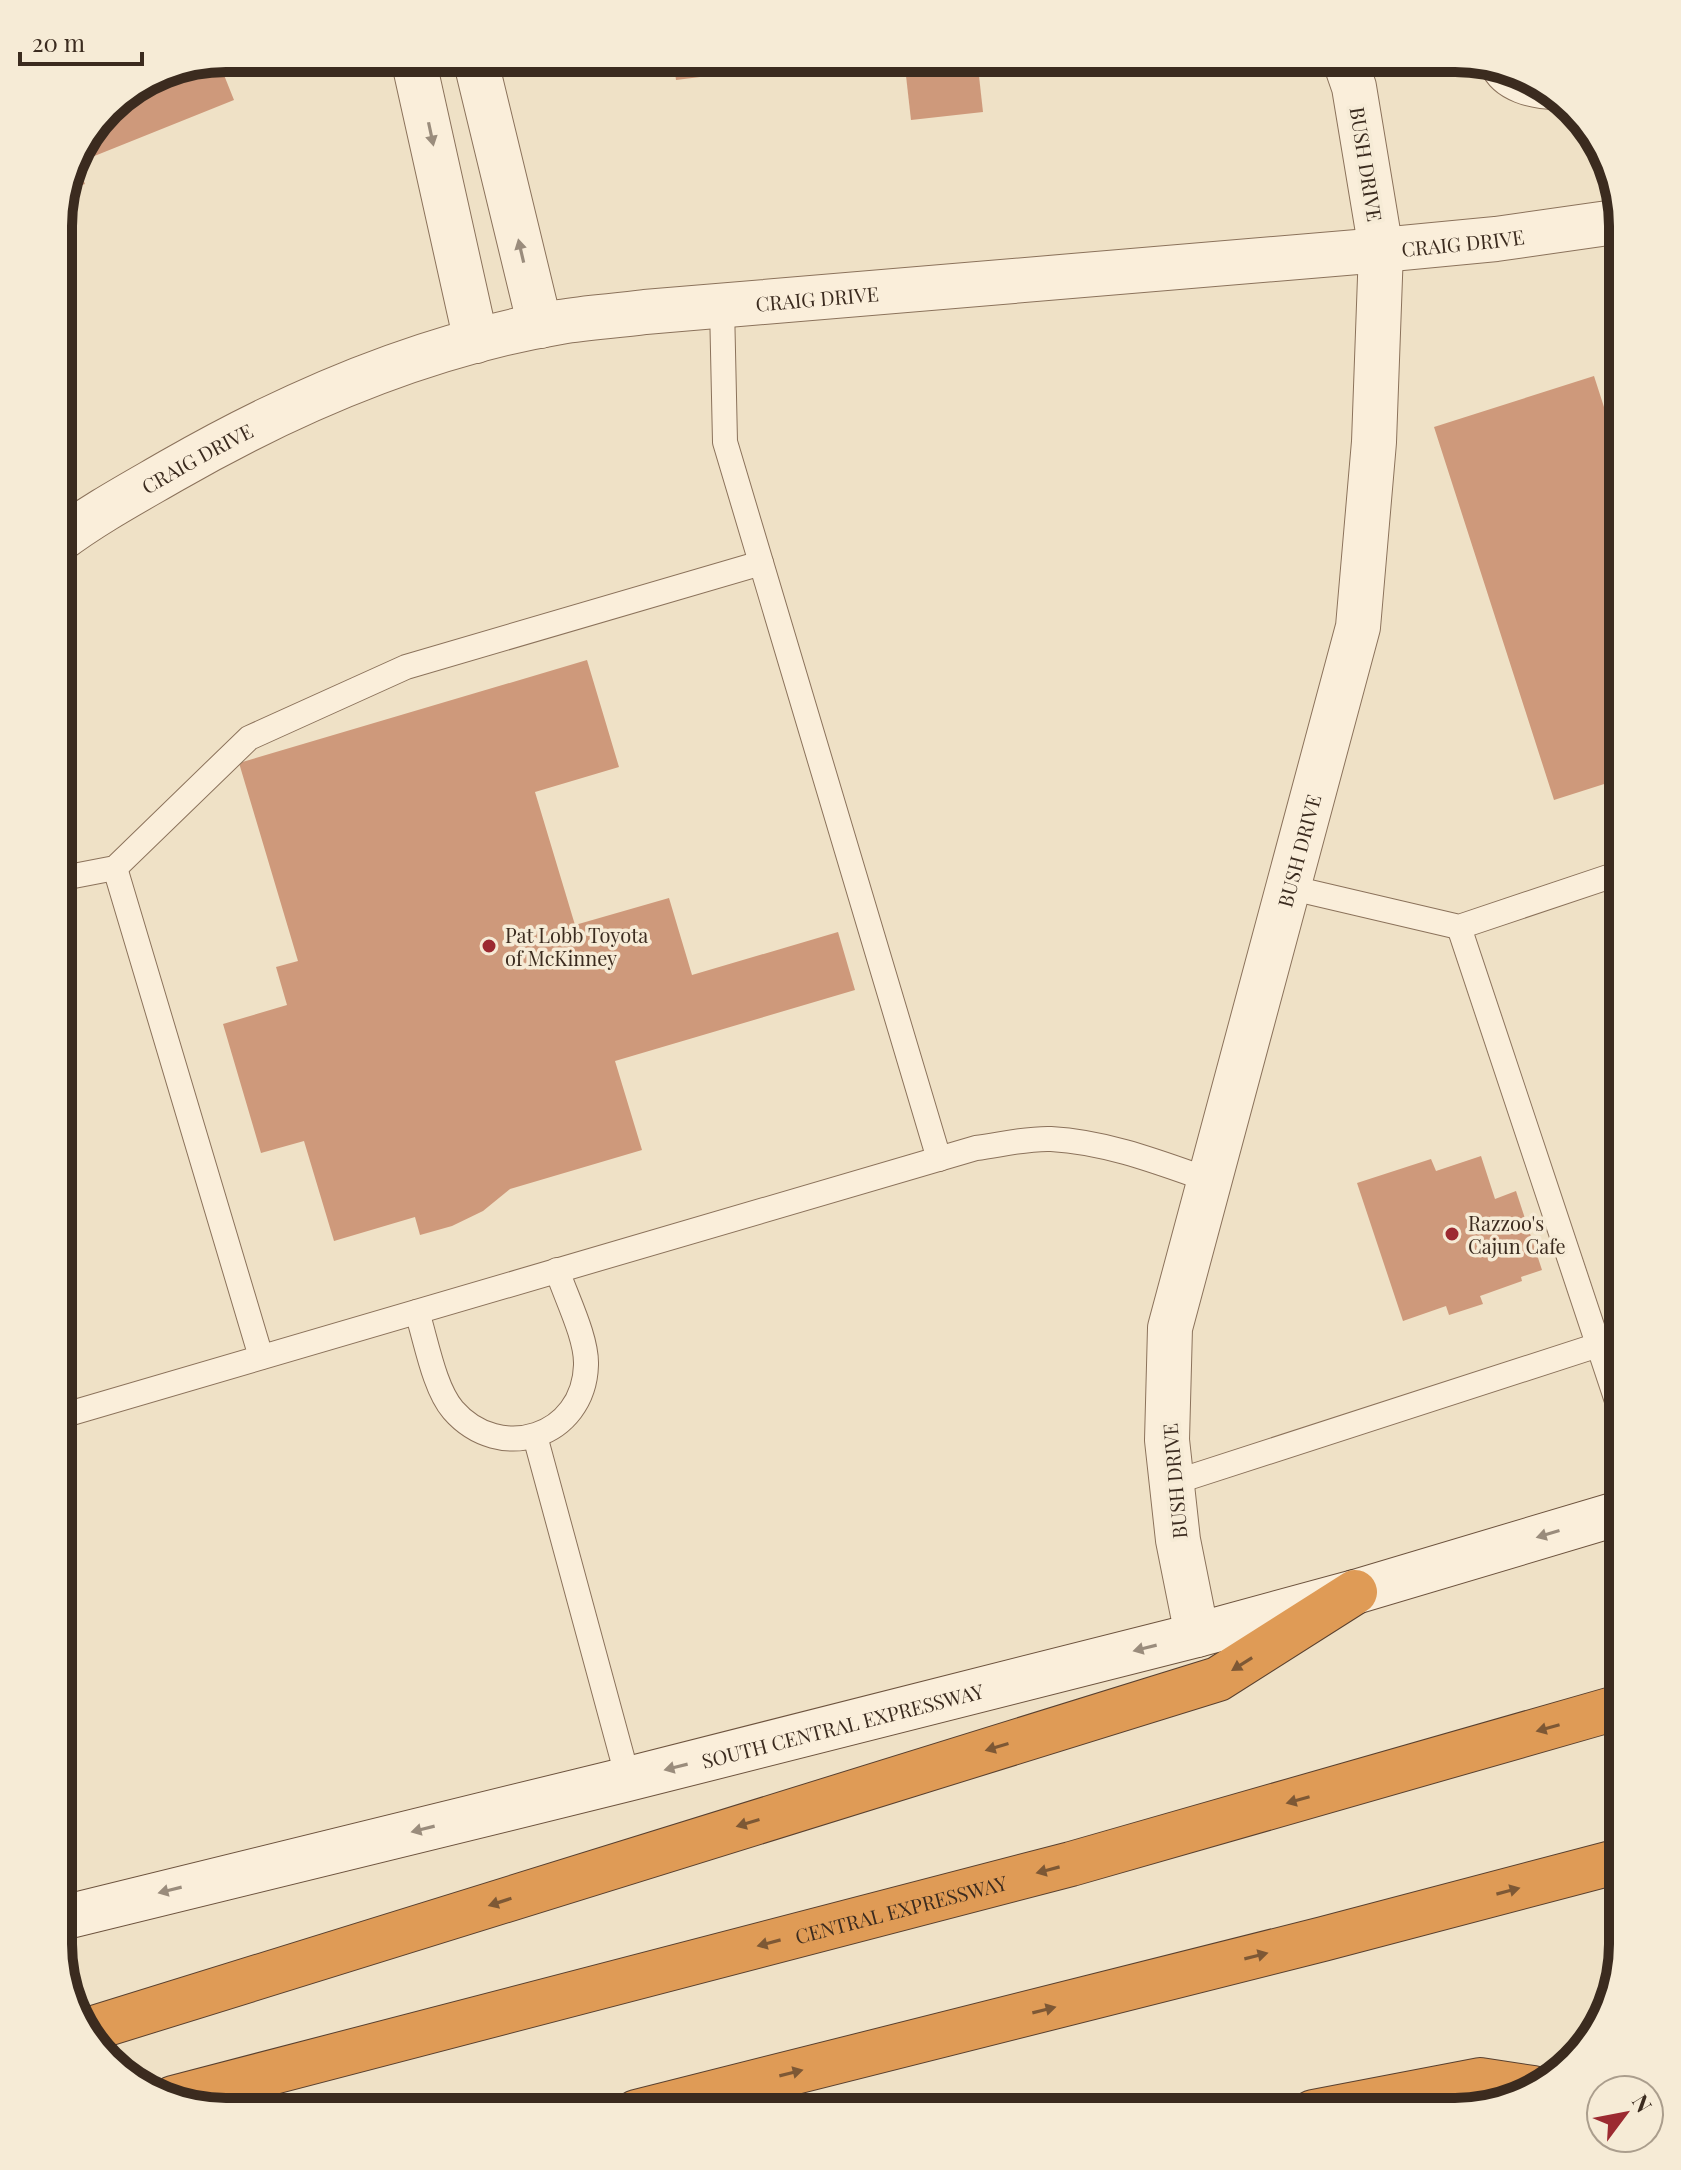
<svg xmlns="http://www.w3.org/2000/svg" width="1681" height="2170" font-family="'Playfair Display',serif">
<rect width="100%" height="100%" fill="#efe1c6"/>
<g fill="#ce997b">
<path d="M 673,58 L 837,58 L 837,60 L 676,80 Z"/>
<path d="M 904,58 L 977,58 L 983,112 L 911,120 Z"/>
<path d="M 218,60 L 234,100 L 77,163 L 85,184 L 64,192 L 76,151 L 115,100 L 162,71 Z"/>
<path d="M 1594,376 L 1613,435 L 1623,432 L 1623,778 L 1554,800 L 1434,427 Z"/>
<path d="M 587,660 L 619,767 L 535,792 L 575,925 L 669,898 L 692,975 L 838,932 L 855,990 L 615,1061 L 642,1150 L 510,1189 L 483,1211 L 452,1226 L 420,1235 L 415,1217 L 334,1241 L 304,1141 L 261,1153 L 223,1024 L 287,1005 L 276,967 L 298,961 L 239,763 Z"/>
<path d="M 1481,1156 L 1495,1199 L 1516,1191 L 1542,1270 L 1521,1277 L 1522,1281 L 1480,1296 L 1483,1304 L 1449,1315 L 1446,1306 L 1403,1321 L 1357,1183 L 1431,1159 L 1436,1171 Z"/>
</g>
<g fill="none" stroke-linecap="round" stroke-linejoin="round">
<g stroke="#8b725b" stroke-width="26">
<g id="service">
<path d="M 1492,66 C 1502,90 1533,97 1557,97"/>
<path d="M 722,306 L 725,442 L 939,1159"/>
<path d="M 115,868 L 261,1357"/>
<path d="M 58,879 L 115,868 L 249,738 L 406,667 L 761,563"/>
<path d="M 1288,887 L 1459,927 L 1623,872"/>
<path d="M 1459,927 L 1623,1419"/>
<path d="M 417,1312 C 426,1340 434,1388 453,1410 C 500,1464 584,1437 586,1365 C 587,1338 566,1297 557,1270"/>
<path d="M 58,1417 L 976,1148 C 1000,1145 1027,1138 1051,1139 C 1106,1142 1158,1162 1209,1180"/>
<path d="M 535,1436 L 628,1779"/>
<path d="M 1172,1483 L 1623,1337"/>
</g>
</g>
<g stroke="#8b725b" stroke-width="46">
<g id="minor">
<path d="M 413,58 L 476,341"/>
<path d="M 475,58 L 540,326"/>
<path id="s1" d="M 58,541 C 94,514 133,493 171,471 C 291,402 424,345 560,322 C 588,317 617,316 645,312 L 1381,250 L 1496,239 L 1622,221"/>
<path id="s2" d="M 1197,1635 L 1178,1540 L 1167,1440 L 1170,1328 L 1358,627 L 1374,442 L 1381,250 L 1354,87 L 1344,58"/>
</g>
</g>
<g stroke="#6d533e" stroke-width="46">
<g id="secondary">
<path id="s3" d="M 58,1919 L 628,1779 L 1197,1635 L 1355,1592 L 1623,1512"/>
</g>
</g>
<g stroke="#59402f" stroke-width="46">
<g id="motorway">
<path d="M 84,2031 L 1218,1679 L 1355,1592"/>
<path id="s4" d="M 173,2098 L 1071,1864 L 1623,1706"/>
<path d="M 636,2112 L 1323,1939 L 1623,1860"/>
<path d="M 1313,2112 L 1480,2080 L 1533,2088"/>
</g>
</g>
<use href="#service" stroke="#faeeda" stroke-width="24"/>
<use href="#minor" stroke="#faeeda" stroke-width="44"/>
<use href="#secondary" stroke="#faeeda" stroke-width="44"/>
<use href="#motorway" stroke="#df9b56" stroke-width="44"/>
</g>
<defs><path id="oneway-solid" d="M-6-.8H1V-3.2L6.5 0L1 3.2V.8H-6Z" transform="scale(2)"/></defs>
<g fill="#9a8c7c">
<use href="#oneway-solid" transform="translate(431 134) rotate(78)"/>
<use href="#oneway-solid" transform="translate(521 251) rotate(-103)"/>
<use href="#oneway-solid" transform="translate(1548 1534) rotate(163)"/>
<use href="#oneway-solid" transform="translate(1145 1648) rotate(166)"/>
<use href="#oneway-solid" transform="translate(676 1767) rotate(166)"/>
<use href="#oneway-solid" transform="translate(423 1829) rotate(166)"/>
<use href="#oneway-solid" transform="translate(170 1890) rotate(166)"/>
</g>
<g fill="#7d5835">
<use href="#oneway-solid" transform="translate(1242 1664) rotate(148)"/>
<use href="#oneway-solid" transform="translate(1548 1728) rotate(164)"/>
<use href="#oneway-solid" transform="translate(997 1747) rotate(163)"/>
<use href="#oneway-solid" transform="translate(1298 1800) rotate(164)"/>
<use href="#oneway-solid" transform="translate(748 1823) rotate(163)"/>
<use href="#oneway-solid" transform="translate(1048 1870) rotate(165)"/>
<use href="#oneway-solid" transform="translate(1508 1891) rotate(-15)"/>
<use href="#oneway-solid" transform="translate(500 1902) rotate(162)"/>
<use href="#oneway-solid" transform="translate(769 1943) rotate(165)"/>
<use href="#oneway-solid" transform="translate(1256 1956) rotate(-14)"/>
<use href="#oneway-solid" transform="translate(1044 2010) rotate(-14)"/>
<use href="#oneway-solid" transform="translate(791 2073) rotate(-14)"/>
</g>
<g fill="#9c2a31" stroke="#f6ebd6" stroke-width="3">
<circle cx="489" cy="946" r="8"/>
<circle cx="1452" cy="1234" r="8"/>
</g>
<g text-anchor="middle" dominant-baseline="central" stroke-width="7" stroke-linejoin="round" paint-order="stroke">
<g font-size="20" fill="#3b2b1f" stroke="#f6ebd6">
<text transform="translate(1367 164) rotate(81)">BUSH DRIVE</text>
<text stroke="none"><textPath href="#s1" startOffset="1458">CRAIG DRIVE</textPath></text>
<text stroke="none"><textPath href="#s1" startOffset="810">CRAIG DRIVE</textPath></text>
<text stroke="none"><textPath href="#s1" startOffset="162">CRAIG DRIVE</textPath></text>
<text stroke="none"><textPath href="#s2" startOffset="804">BUSH DRIVE</textPath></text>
<text transform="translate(1174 1481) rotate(-95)">BUSH DRIVE</text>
<text stroke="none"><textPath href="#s3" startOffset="808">SOUTH CENTRAL EXPRESSWAY</textPath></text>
<text stroke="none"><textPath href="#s4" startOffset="752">CENTRAL EXPRESSWAY</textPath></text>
</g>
<g font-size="20" fill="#3b2b1f" stroke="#f6ebd6" text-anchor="start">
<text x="505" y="934">Pat Lobb Toyota<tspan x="505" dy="23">of McKinney</tspan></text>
<text x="1468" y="1222">Razzoo's<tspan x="1468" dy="23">Cajun Cafe</tspan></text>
</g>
</g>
<path d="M0 0H1681V2170H0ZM226 72H1455A154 154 0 0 1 1609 226V1944A154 154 0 0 1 1455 2098H226A154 154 0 0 1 72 1944V226A154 154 0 0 1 226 72Z" fill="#f6ebd6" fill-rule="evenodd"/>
<path fill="none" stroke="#3b2b1f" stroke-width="10" d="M226 72H1455A154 154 0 0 1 1609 226V1944A154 154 0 0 1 1455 2098H226A154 154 0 0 1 72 1944V226A154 154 0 0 1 226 72Z"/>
<g transform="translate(1625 2114) rotate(58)"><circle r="38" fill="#f6ebd6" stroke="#ab9e8d" stroke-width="2"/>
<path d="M0-6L14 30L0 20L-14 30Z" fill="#9c2a31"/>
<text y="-12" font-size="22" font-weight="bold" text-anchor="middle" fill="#3b2b1f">N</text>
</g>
<path d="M20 52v12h122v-12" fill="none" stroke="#3b2b1f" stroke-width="4"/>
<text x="32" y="52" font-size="24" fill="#3b2b1f" stroke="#f6ebd6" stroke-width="6" paint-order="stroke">20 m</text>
</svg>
